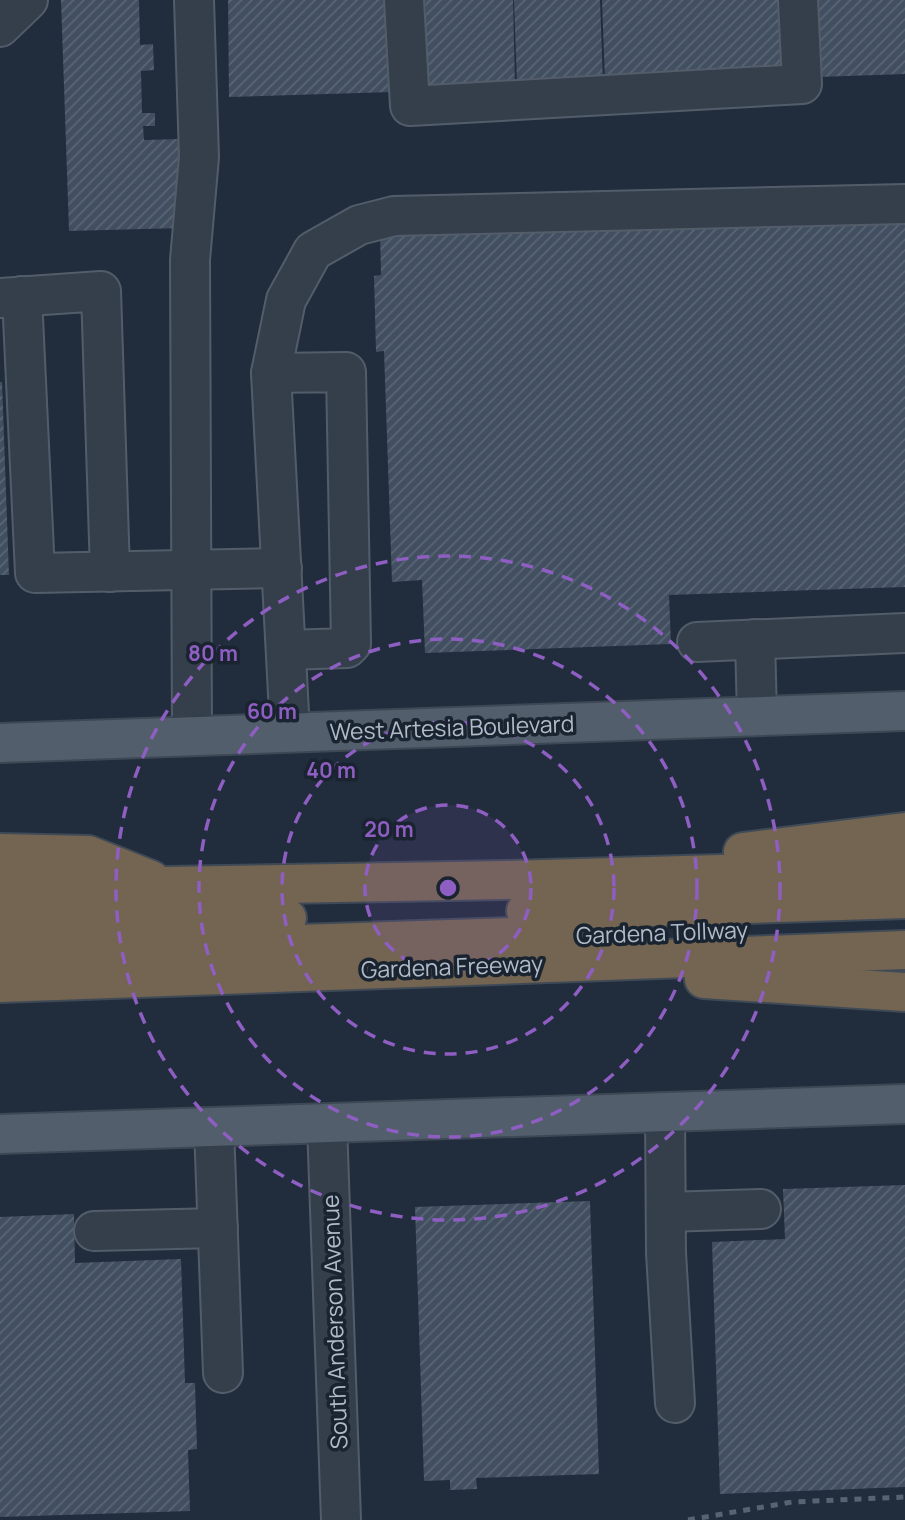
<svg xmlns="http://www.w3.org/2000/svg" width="905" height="1520" font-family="Manrope,sans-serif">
<defs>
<pattern id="building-hatch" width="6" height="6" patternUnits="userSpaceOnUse" patternTransform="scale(1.75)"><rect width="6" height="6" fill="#414f60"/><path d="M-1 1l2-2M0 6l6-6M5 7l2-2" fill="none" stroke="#5a6675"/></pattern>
</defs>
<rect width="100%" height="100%" fill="#212d3c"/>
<g fill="url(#building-hatch)">
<path d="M 61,0 L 139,0 L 140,45 L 153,44 L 154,70 L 141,71 L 142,113 L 155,113 L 155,126 L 143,126 L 144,140 L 179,139 L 182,228 L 69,231 Z"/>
<path d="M 228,0 L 389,0 L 392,92 L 229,97 Z"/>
<path d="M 425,0 L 513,0 L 515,85 L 428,87 Z"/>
<path d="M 514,0 L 600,0 L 603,82 L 517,85 Z"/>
<path d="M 602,0 L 779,0 L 782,75 L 605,82 Z"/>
<path d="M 815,0 L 905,0 L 905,74 L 818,77 Z"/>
<path d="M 905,211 L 905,587 L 669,595 L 671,644 L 425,653 L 422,580 L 392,582 L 384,351 L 376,352 L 374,276 L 381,275 L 380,230 Z"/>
<path d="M 0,382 L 2,382 L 9,575 L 0,575 Z"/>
<path d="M 905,1185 L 905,1487 L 720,1494 L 712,1242 L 785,1239 L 783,1189 Z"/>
<path d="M 590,1201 L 599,1474 L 476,1478 L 477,1489 L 450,1490 L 450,1480 L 424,1481 L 415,1207 Z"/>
<path d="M 74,1214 L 75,1263 L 181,1259 L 185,1383 L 195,1383 L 197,1449 L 188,1450 L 190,1511 L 0,1517 L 0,1217 Z"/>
</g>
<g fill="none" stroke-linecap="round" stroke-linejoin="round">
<g stroke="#535d6a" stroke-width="42">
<g id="minor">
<path d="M 404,0 L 410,106 L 802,84 L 798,0"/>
<path d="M 0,27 L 28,0"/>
<path d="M 22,296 L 35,573 L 282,568"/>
<path d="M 0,298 L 101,291 L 110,572"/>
<path d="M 271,373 L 346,372 L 351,644 L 347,648 L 286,650"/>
<path d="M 755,639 L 757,716"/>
<path d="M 697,642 L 905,633"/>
<path d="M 290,732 L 271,373 L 286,300 L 313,251 L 359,225 L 394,216 L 905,204"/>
<path d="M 192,736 L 190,260 L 199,157 L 194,0"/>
<path d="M 665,1112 L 666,1253 L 675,1403"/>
<path d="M 327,1124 L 341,1520"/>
<path d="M 214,1127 L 223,1373"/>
<path d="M 666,1212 L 761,1209"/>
<path d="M 94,1231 L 218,1228"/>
</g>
</g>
<g stroke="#3e4855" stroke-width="42">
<g id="major">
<path d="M 0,743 L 905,711"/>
<path d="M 0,1134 L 905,1104"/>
</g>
</g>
<g stroke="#404a57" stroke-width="42">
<g id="highway">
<path d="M 743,852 L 905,832"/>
<path d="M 0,853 L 88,855 L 151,880"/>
<path d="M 0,891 L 166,886 L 505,880 L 905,869"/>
<path d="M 526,911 L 905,899"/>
<path d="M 0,926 L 287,918"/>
<path d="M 0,954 L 572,935"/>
<path d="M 704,979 L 905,992"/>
<path d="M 0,983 L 905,950"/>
</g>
</g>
<use href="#minor" stroke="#353f4c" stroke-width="38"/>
<use href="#major" stroke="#525e6c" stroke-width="38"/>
<use href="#highway" stroke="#736551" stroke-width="38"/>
<path stroke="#566373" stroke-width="5" stroke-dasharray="7 7" stroke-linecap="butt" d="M 688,1520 L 792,1502 L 905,1497"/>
</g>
<circle cx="448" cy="888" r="83" fill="#8e5ec2" fill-opacity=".12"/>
<g fill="none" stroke="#8e5ec2" stroke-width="3.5" stroke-dasharray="12 9">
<circle cx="448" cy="888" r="83"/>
<circle cx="448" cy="888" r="166"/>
<circle cx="448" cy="888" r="249"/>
<circle cx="448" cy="888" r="332"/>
</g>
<g text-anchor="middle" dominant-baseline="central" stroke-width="7" stroke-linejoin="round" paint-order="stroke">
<g font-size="23" fill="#b0bac8" stroke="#1a2431">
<text transform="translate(452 727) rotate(-2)">West Artesia Boulevard</text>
<text transform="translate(662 932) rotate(-2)">Gardena Tollway</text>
<text transform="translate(452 966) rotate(-2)">Gardena Freeway</text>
<text transform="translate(334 1322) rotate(-92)">South Anderson Avenue</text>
</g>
</g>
<circle cx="448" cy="888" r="10" fill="#8e5ec2" stroke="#1a2431" stroke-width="3.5"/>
<g font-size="21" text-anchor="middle" font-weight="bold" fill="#8e5ec2" stroke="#1a2431" stroke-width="7" stroke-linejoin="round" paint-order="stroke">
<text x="213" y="661">80 m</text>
<text x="272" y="719">60 m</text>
<text x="331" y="778">40 m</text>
<text x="389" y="837">20 m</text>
</g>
</svg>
